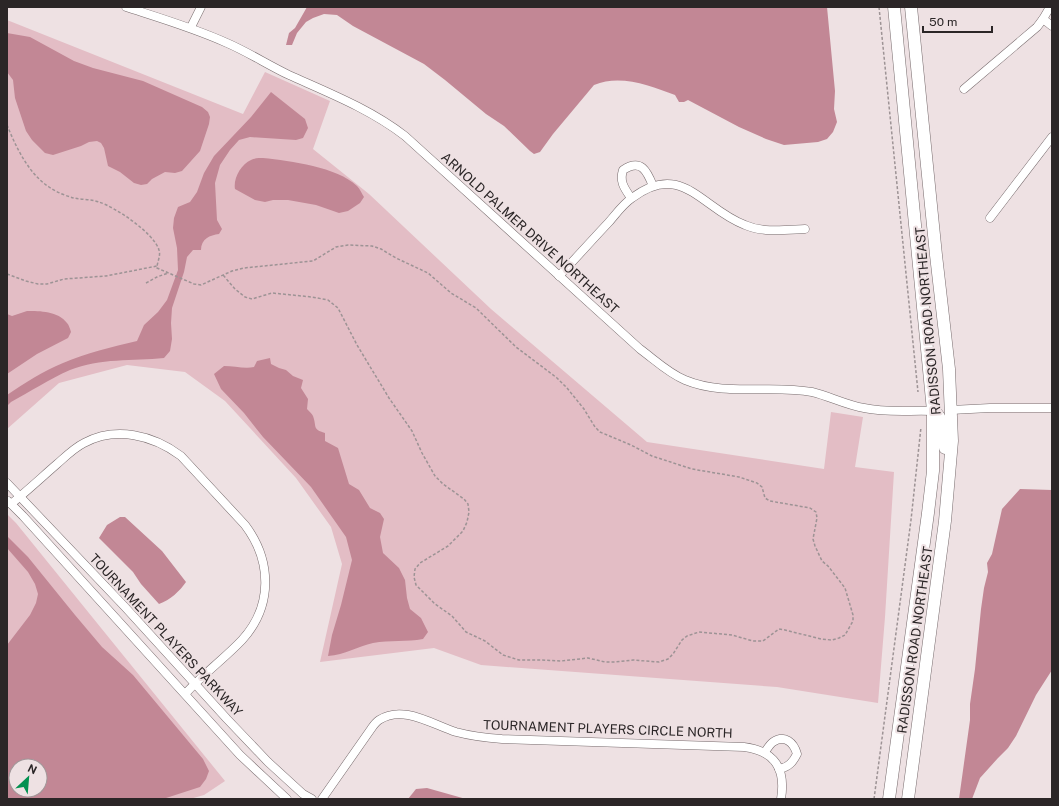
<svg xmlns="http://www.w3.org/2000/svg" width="1059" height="806" font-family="'Public Sans',sans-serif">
<rect width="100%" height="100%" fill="#eee1e3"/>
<g fill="#e3bdc5" fill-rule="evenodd">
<path d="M 7,20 L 243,114 L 265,72 L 330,101 L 313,149 L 369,194 L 491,309 L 647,442 L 824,469 L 831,412 L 863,417 L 855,467 L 894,472 L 885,617 L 878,703 L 777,687 L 481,665 L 434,648 L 320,662 L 342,564 L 331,527 L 296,478 L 225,401 L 185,372 L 127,365 L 59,383 L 7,429 Z"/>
<path d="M 7,514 L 16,523 L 225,781 L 204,795 L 190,799 L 7,799 ZM 16,766 L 40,766 L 40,790 L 16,790 Z"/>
</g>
<g fill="#c28795" fill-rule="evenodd">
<path d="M 307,7 L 827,7 L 835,91 L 834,109 L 837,122 L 833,132 L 827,139 L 818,142 L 784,145 L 766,139 L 739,127 L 688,100 L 684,102 L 679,102 L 675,95 C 650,86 621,74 594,85 L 553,134 L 540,152 L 534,154 L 530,151 L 504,126 L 486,114 L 445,80 L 424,64 L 353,26 L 337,15 L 324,14 L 313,18 L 306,22 L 297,33 L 292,45 L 286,45 L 289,33 L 295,28 Z"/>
<path d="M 7,33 L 30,37 L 74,61 L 93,68 L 143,81 L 202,107 L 208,112 L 210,117 L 209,124 L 200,151 L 182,171 L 175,173 L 165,172 L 152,179 L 147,184 L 141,185 L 134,183 L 120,172 L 108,166 L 104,148 L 101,143 L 97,141 L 89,142 L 81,146 L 53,155 L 45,153 L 32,140 L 26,131 L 15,98 L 13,80 L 7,72 Z"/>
<path d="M 271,92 L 305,119 L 308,128 L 303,138 L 296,140 L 250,137 L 239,140 L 230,150 L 220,165 L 215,183 L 217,220 L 222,229 L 219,234 C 210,235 201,239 201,250 L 193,250 L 187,257 L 184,272 L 172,308 L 171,323 L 172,339 L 170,351 L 164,358 C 133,361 100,358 70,370 C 49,379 30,392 11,402 L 7,406 L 7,395 C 25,383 43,371 63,363 C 86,353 112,347 137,341 L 144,325 L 158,312 L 167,300 L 178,270 L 177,248 L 173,228 L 174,218 L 178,207 L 190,202 L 197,192 L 204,173 L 214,156 L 251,117 Z"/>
<path d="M 263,158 C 291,161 337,167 357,186 C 360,189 362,194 364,197 L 360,203 L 348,211 L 339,213 L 316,205 L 288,200 L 273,200 L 265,202 L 255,200 L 235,189 C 233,179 241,164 251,160 C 254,158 260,158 263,158 Z"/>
<path d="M 27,311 C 40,311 58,311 67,323 C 69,325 70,329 71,332 L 68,338 L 37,354 L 7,374 L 7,314 L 12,316 Z"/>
<path d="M 270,358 L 271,364 L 279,368 L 286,370 L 293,376 L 303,380 L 301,388 L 308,399 L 307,409 C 309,411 312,414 313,416 C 317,427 312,429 325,433 L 325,441 L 338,448 L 349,484 L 359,490 L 370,508 L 380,513 L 384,519 L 380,537 L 383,553 L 399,568 L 405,580 L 407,598 L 410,609 L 421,618 L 428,632 L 423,639 C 407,642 390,640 373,643 C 358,646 345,655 328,656 L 332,635 L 341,605 L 352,560 L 346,537 L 311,487 L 263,437 L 244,413 L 221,389 L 214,374 L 224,366 C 234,366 245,369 254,367 L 257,361 Z"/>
<path d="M 1020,489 L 1052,490 L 1052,670 L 1036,695 L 1016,736 L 1008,748 L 998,758 L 980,778 L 972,799 L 959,799 L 970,720 L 970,704 L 975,669 L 981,609 L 984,588 L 988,572 L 987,563 L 992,554 L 1002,509 Z"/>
<path d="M 120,517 L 125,517 L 162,551 L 186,582 C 180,591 170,600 159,604 L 141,584 L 133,572 L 99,538 L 107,525 Z"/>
<path d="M 8,537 L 28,557 L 75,615 L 102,647 L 133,675 L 203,759 L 209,771 L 206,779 L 200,787 L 163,799 L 7,799 L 7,645 L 30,615 L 36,603 L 38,594 L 35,584 L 28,572 L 7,548 L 7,538 ZM 16,766 L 40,766 L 40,790 L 16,790 Z"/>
<path d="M 427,788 L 466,799 L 408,799 L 416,789 Z"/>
</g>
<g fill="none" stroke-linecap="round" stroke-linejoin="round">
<g stroke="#776b6d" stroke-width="9">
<g id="street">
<path d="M 126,7 C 160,18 194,28 227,43 C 248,52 268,65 289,75 C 329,93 370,109 405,136 L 640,349 C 655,360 668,373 685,380 C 726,397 770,384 812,392 C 829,396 846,405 864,408 C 887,413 910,410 933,411"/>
<path d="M 1043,19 L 1052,26"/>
<path d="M 191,27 L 201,7"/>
<path d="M 964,89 L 1037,27 L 1043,19 L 1050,7"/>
<path d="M 631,198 C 625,189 619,182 623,170 C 641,158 647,171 653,186"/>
<path d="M 990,218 L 1052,137"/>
<path d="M 559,276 C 576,258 592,240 609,222 C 616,214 623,204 632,198 C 682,160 702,209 745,225 C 763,233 785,230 805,229"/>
<path d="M 951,410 L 990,408 L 1052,408"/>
<path d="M 7,483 L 125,607 L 227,719 L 268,762 L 303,794 L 312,799"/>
<path d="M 8,501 L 23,516 L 240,755 L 287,799"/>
<path d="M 11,504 C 27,491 42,477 57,464 C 65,457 74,448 84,443 C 116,426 153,435 181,456 L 245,525 C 272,561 273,606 242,640 C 224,659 203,674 186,693"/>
<path d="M 765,752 C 767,749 770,744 773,742 C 785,734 794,743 797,754 C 793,762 789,767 779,769"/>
<path d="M 322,799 L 371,729 C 373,726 376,722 379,720 C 403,704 433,725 456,732 C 471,736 487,738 502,739 L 744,747 C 775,751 786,769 781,799"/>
</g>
</g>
<g stroke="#776b6d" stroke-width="13">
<g id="secondary">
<path d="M 934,411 C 944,419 945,436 945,448"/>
<path d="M 889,799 L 928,513 L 933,471 L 933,411 L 894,7"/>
<path d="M 908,799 L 945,521 L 952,441 L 949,369 L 936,255 L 911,7"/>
</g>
</g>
<g stroke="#9d9395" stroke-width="1.5" stroke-dasharray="3 2" stroke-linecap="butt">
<path d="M 879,7 L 918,392"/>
<path d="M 7,125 C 16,147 28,173 49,187 C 56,192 66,196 74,198 C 82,200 91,199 99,202 C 115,207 154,233 159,250 C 161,256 157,262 157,268 L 194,284 L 201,285 L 232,271 L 244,268 L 313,261 L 336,247 L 348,245 L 372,246 L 381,249 L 396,258 L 428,273 L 451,293 L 476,308 L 516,347 L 557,378 L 567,388 L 584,409 L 595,427 L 600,432 L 631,445 L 652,456 L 692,469 L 739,477 L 757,483 L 762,487 L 765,498 L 770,501 L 810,508 L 816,512 L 817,518 L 813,539 L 815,546 L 822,561 L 828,566 L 845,588 L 853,615 L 853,621 L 845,635 L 839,638 L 832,640 L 821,639 L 785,630 L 779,629 L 763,641 L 753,641 L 732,635 L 699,632 L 687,636 L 682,640 L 673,654 L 668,659 L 659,662 L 633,660 L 615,662 L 605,662 L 588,658 L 561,661 L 542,660 L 519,660 L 503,655 L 485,641 L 466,632 L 452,616 L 435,604 L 416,585 L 414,577 L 415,569 L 420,563 L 448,546 L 463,531 L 467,522 L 469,512 L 468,504 L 464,499 L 443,484 L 435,476 L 422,453 L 412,431 L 389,398 L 357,345 L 338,308 L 328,300 L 312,297 L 272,293 L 252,299 L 245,297 L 235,289 L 223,275"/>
<path d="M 7,274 L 26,281 L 38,284 L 47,284 L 64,279 L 106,276 L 157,266"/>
<path d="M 146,283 L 157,277 L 168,273"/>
<path d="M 874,799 L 911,520 L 921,427"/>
</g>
<use href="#street" stroke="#fff" stroke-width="8"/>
<use href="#secondary" stroke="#fff" stroke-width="12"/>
</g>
<g text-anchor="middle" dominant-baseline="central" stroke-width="4" stroke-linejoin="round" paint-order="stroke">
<g font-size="13" fill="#2b2627" stroke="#eee1e3">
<text transform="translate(530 233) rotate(42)">ARNOLD PALMER DRIVE NORTHEAST</text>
<text transform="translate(928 321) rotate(-95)">RADISSON ROAD NORTHEAST</text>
<text transform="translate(166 635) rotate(47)">TOURNAMENT PLAYERS PARKWAY</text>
<text transform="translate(915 640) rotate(-82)">RADISSON ROAD NORTHEAST</text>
<text transform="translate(608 729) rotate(2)">TOURNAMENT PLAYERS CIRCLE NORTH</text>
</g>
</g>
<rect width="1059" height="806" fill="none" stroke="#2b2627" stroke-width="16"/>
<g transform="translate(28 778) rotate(26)"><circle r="19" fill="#eee1e3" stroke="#a09698"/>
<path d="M0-3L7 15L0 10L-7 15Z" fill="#029150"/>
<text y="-6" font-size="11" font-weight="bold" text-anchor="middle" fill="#2b2627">N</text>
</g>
<path d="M923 26v6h69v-6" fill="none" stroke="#2b2627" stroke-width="2"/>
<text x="929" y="26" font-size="12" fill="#2b2627" stroke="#eee1e3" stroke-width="3" paint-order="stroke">50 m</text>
</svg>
